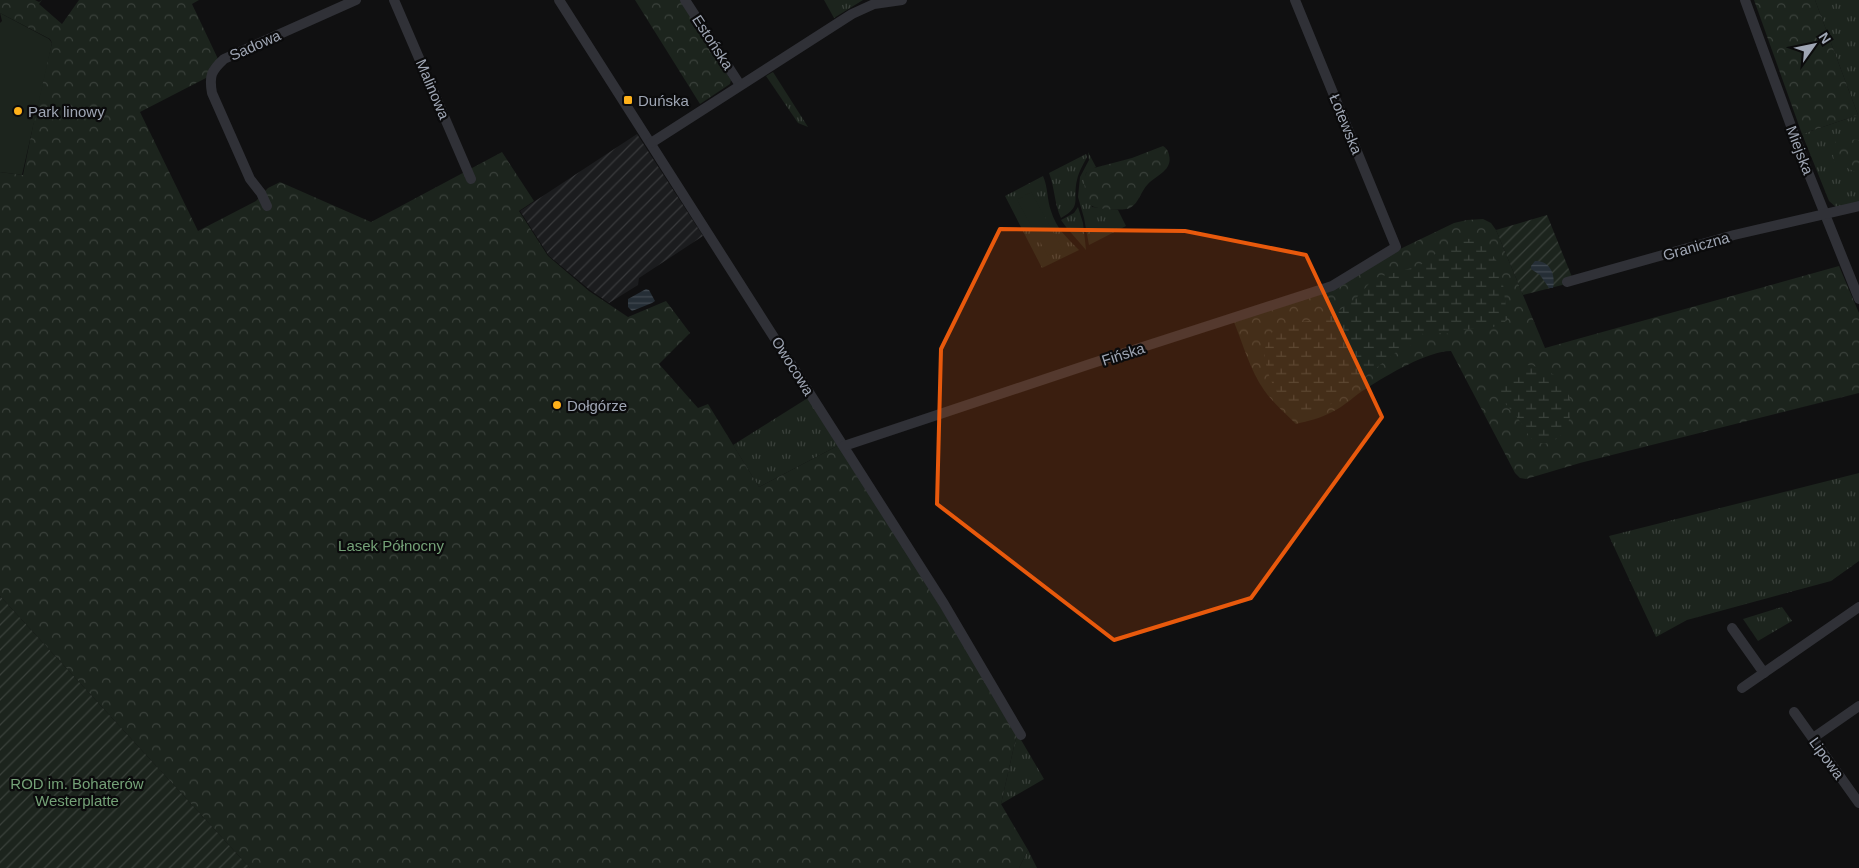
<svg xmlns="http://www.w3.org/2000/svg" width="1859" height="868" font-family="Helvetica,sans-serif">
<defs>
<pattern id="industrial-furrows" width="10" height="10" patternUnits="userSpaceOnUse" patternTransform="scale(1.25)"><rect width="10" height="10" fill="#1b1c1e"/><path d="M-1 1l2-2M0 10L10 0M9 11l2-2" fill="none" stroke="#393a3c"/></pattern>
<pattern id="grass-tufts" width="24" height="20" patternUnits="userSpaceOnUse" patternTransform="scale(1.25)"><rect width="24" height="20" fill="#1c241d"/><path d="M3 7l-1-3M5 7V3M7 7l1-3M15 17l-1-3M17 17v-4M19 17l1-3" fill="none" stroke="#3a413b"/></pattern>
<pattern id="forest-crowns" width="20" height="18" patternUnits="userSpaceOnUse" patternTransform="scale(1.25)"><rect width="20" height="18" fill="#1c241d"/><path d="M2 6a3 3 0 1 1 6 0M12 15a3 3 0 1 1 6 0" fill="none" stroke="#3a413b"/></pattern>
<pattern id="wetland-marsh" width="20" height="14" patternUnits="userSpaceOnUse" patternTransform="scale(1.25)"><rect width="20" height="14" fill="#1c241d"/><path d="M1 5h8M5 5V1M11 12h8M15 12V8" fill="none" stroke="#3a413b"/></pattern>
<pattern id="garden-furrows" width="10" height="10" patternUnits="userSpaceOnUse" patternTransform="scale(1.25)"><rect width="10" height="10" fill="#1c241d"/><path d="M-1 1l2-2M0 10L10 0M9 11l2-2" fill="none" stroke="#3a413b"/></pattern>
<pattern id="water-rules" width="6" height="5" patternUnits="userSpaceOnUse" patternTransform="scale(1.25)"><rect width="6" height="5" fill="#252e36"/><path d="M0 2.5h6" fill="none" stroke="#414951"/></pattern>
</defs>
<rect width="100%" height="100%" fill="#101011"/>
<path fill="url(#industrial-furrows)" d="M 637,134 L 703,236 L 639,278 L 638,285 L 609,303 L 590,290 L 549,256 L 520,211 Z"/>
<g fill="url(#grass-tufts)">
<path d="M 824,0 L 863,0 L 834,18 Z"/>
<path d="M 1815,0 L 1859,0 L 1859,206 L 1837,208 L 1829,201 L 1802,134 L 1858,115 Z"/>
<path d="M 773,72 L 808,127 L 798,123 L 766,76 Z"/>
<path d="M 1088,152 L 1096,167 L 1086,173 C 1083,186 1087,195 1092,207 L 1118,210 L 1126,226 L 1089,245 L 1084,218 L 1078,197 L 1080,177 L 1089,160 Z"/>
<path d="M 1086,154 L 1087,157 C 1083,165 1079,171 1077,180 C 1072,200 1083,206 1061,218 C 1054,203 1055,188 1049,173 Z"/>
<path d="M 1043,176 C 1048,187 1047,200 1051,211 C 1056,228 1067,238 1079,250 L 1042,268 L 1005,196 Z"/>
<path d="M 1078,207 L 1083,223 L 1086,250 L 1066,227 L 1061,220 L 1074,213 Z"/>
<path d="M 811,396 L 841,444 L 759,487 L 733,445 Z"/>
<path d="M 1859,473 L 1859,561 L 1831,581 L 1687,620 L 1656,637 L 1609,536 Z"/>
<path d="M 1782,607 L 1792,621 L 1758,641 L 1743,619 Z"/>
<path d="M 1017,733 L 1044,779 L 1001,804 Z"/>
<path d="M 1028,850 L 1037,868 L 1019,868 Z"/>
</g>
<g fill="url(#forest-crowns)">
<path d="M 0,0 L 35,0 L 39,2 L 42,0 L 39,4 L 62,24 L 79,0 L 199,0 L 192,4 L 218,59 L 206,78 L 140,112 L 198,231 L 256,201 L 268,188 L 280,182 L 371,222 L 502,152 L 534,201 L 519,211 L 548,256 L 589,291 L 628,317 L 666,301 L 690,333 L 659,364 L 698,408 L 708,404 L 759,487 L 841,444 L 1017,733 L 1001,804 L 1028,850 L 1019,868 L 250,868 L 0,596 L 0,172 L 23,175 L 42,81 L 52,43 L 50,39 L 0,13 Z"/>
<path d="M 635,0 L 680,0 L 728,76 L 731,80 L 730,84 L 700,104 Z"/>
<path d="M 1754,0 L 1815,0 L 1858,115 L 1802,134 Z"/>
<path d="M 1844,139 L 1859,140 L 1859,174 L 1834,161 L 1832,148 L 1836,141 Z"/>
<path d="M 1163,146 C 1166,148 1168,150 1169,155 C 1173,170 1157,175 1148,184 C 1141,191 1139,203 1130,208 C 1123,211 1094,210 1089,204 C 1085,201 1085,195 1085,190 C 1084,182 1083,174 1090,169 L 1132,158 Z"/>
<path d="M 1483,219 L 1491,223 L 1496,230 L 1545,348 L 1839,266 L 1859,313 L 1859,393 L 1580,463 L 1526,479 L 1520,478 L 1515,473 L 1451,351 C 1428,351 1387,375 1367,388 C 1355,395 1345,406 1332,412 C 1321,418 1308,421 1296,424 C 1285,413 1273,403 1264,390 C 1250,370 1243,344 1234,322 L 1334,289 L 1398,250 L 1454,223 L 1467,220 Z"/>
</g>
<g fill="url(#wetland-marsh)">
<path d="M 1464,238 L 1479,241 L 1491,253 L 1498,263 L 1502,276 L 1507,315 L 1507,320 L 1500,326 L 1462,330 L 1453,334 L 1429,332 L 1422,334 L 1410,346 L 1395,353 L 1331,404 C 1325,408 1318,412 1311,414 C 1284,418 1266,377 1265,356 C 1264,349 1267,340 1271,334 C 1278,322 1308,323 1321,318 C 1333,314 1349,306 1357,297 C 1364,291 1368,283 1375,278 L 1419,266 L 1446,246 Z"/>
<path d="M 1527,365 C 1534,365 1538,368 1545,370 C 1594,391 1564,457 1535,441 C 1530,438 1527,433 1525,429 C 1517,415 1506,405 1496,393 L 1496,387 L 1512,381 L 1516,371 Z"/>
</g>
<g fill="url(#garden-furrows)">
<path d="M 1547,215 L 1574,282 L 1523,295 L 1496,230 Z"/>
<path d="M 0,596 L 250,868 L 0,868 Z"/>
</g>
<g fill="#1c241d">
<path d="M 0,13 L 49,39 L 52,43 L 22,175 L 0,172 L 0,23 L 2,21 Z"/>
<path d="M 1031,192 L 1062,248 L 1048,256 L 1017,200 Z"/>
</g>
<g fill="url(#water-rules)">
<path d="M 1535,261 C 1550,260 1556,275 1553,288 L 1549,288 L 1540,275 L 1531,269 L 1531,266 Z"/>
<path d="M 646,289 L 649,290 L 655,301 L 652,303 L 632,311 L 628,307 L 628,299 Z"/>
</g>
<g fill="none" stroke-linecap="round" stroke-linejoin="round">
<g stroke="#303137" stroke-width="10">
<path d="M 394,0 L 471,179"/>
<path d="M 559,0 L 944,604 L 1021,735"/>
<path d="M 685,0 L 740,85"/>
<path d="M 1745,0 L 1806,167 L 1859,299"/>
<path d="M 651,143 L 852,14 L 874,4 L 902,0"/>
<path d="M 267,206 L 261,193 L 250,179 L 212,93 C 209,76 211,71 224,59 L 356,0"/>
<path d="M 1567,282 L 1734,235 L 1859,206"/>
<path d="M 844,446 L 1090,364 L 1332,286 L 1396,247 L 1295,0"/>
<path d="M 1732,628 L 1764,673"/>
<path d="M 1742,688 L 1859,607"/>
<path d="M 1794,712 L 1859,803"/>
<path d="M 1813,738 L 1859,706"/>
</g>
</g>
<path fill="#e8590c" fill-opacity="0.2" stroke="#e8590c" stroke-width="4" stroke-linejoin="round" d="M 1000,229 L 1185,231 L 1306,255 L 1382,417 L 1251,598 L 1114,640 L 937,504 L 941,349 Z"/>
<g fill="#ffb11a" stroke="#0b0b0c" stroke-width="2">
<rect x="623" y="95" width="10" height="10" rx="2.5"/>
<circle cx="18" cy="111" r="5"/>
<circle cx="557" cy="405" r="5"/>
</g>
<g text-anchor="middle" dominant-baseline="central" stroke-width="4.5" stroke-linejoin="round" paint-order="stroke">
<g font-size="15" fill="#9fa6b4" stroke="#0b0b0c">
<text transform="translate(713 42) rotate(57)">Estońska</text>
<text transform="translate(255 45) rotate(-24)">Sadowa</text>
<text transform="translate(433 89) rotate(67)">Malinowa</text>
<text transform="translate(1346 124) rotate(68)">Łotewska</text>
<text transform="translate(1800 150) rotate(69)">Miejska</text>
<text transform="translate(1696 246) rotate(-16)">Graniczna</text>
<text transform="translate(1123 354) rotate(-18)">Fińska</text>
<text transform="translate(793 366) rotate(58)">Owocowa</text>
<text transform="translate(1827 758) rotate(54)">Lipowa</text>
</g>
<g font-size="15" fill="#9fa6b4" stroke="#0b0b0c" text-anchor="start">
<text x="638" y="100">Duńska</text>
<text x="28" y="111">Park linowy</text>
<text x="567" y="405">Dołgórze</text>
</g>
<g font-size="15" fill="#74a177" stroke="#0b0b0c">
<text x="391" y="545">Lasek Północny</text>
<text x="77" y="783">ROD im. Bohaterów<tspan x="77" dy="17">Westerplatte</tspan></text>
</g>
</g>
<g transform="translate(1814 45) rotate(57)" stroke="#0b0b0c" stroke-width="4" paint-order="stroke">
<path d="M0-4L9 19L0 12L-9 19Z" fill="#9fa6b4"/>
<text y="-8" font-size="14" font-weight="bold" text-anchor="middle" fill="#9fa6b4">N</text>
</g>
</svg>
